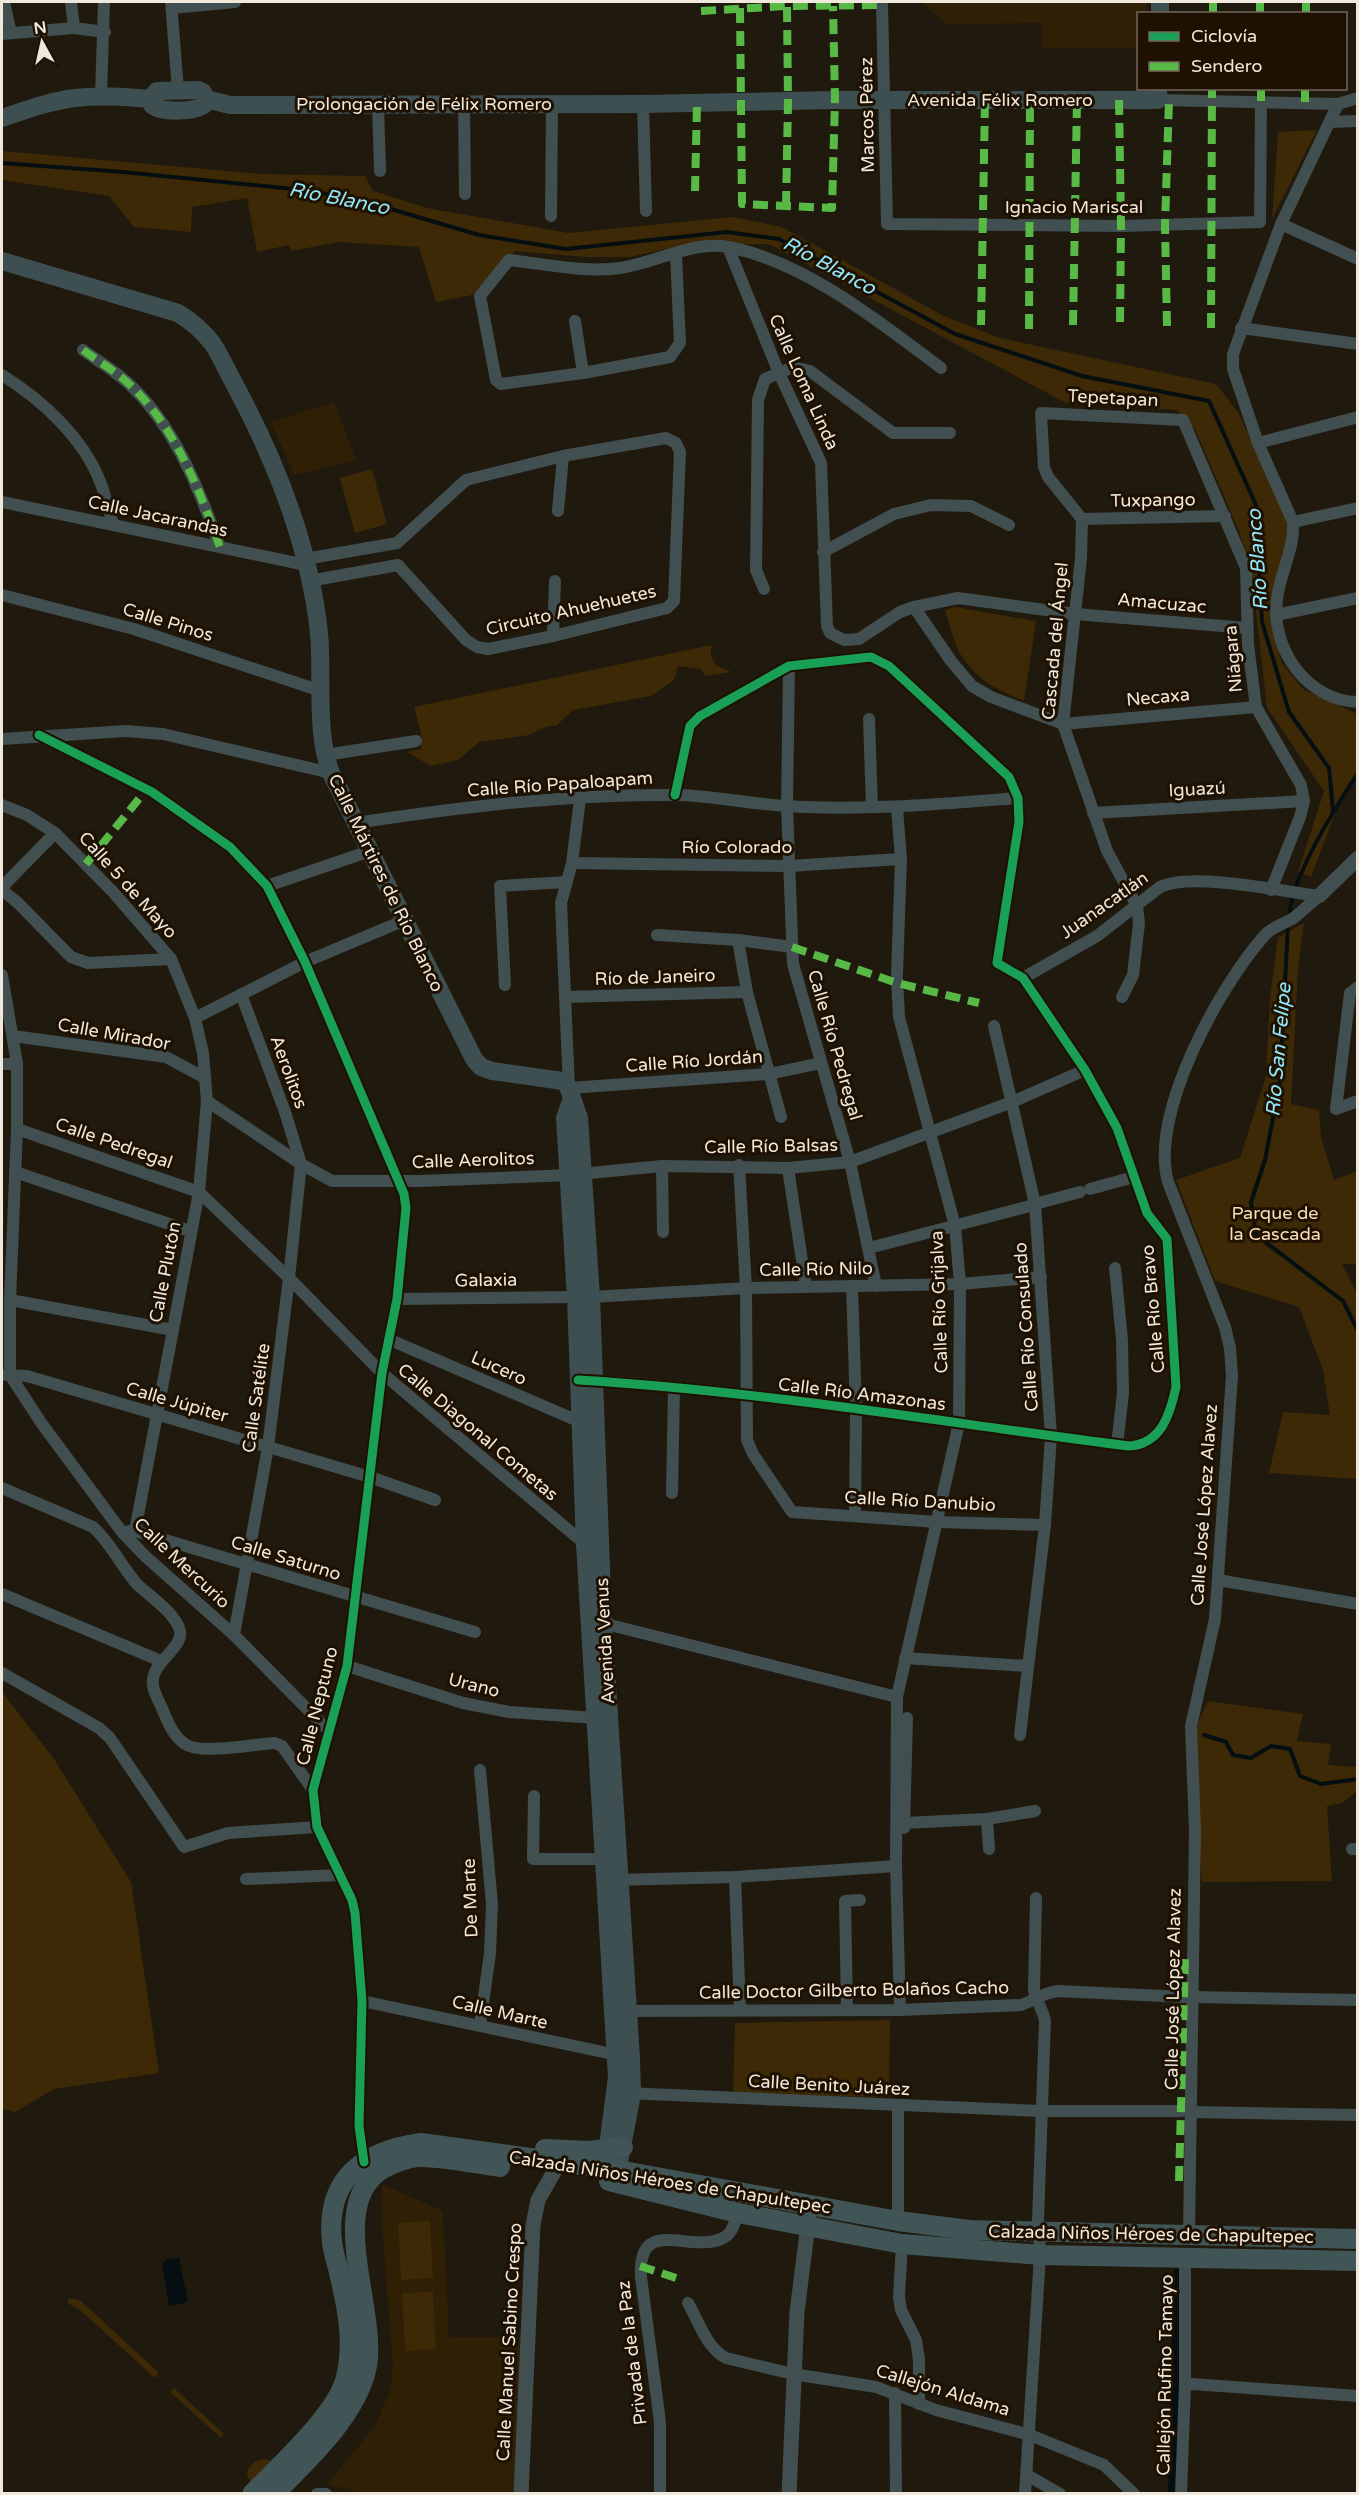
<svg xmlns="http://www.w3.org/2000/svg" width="1359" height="2495" font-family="'Varela Round',sans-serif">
<rect width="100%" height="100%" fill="#20190e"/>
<g fill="#2e1f05">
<path d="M 921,2 L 1147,2 L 1147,13 L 1138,14 L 1138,48 L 1042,49 L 1042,23 L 946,24 Z"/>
<path d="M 334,402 L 356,460 L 294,475 L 271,422 Z"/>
<path d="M 382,2184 L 443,2211 L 449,2337 L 523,2337 L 514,2493 L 361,2493 L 327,2484 L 374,2427 L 390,2391 L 393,2365 L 382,2228 Z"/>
</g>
<g fill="#3d2905">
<path d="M 1317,130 L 1272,219 L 1278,132 Z"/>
<path d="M 2,151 L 262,174 L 365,176 L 373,191 L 427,208 L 568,233 L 733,217 L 782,227 L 944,316 L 1000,338 L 1216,384 L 1238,412 L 1292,532 L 1270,605 L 1273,632 L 1282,663 L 1303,689 L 1357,714 L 1357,771 L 1339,803 L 1311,877 L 1298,872 L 1324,791 L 1267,708 L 1251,568 L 1238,529 L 1195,429 L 1177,410 L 1066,403 L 769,244 L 738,244 L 706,240 L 630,257 L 584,257 L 515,251 L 472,295 L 436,302 L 419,247 L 338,242 L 292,251 L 289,245 L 257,252 L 247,198 L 192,207 L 191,232 L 134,227 L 109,196 L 2,180 Z"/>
<path d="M 372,469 L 387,524 L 355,533 L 340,478 Z"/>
<path d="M 955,607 L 1036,621 L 1024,701 C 999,692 975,678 961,655 C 953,642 950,624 945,610 Z"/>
<path d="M 712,645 C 708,662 716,667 732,672 L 705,676 L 701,669 L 678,666 L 674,680 L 651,696 L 573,710 L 556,726 L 548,726 L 529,735 L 479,742 L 458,760 L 431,766 L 407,752 L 421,749 L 421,733 L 414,707 Z"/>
<path d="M 1304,923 L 1298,970 L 1291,1104 L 1319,1110 L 1321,1137 L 1334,1180 L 1357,1171 L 1357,1264 L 1342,1264 L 1357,1293 L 1357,1479 L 1269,1473 L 1283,1412 L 1330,1415 L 1323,1370 L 1299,1307 L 1215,1281 L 1176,1180 L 1240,1158 L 1266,1076 L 1270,998 L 1278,937 Z"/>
<path d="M 2,1692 L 54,1759 L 131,1882 L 159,2073 L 54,2089 L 15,2112 L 2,2109 Z"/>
<path d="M 1208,1701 L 1303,1714 L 1297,1741 L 1331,1744 L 1328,1765 L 1357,1767 L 1357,1791 L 1342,1803 L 1327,1806 L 1332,1881 L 1202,1882 L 1193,1734 Z"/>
<path d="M 890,2020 L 889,2097 L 733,2094 L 735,2023 Z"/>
<path d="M 430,2221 L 433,2278 L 401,2280 L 398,2223 Z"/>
<path d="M 433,2292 L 436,2349 L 405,2351 L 402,2293 Z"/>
<path d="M 70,2298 L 80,2300 L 159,2373 L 155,2378 L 79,2309 L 69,2304 L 67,2301 Z"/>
<path d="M 174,2388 L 224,2434 L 221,2438 L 170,2392 Z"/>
<path d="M 265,2459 L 273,2461 L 251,2483 L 247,2474 C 249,2464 256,2460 265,2459 Z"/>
</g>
<path fill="#050f12" d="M 179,2258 L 188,2302 L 169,2306 L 162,2263 L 166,2260 Z"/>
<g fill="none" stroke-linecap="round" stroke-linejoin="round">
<g stroke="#050f12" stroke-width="4">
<path d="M 2,163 L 123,172 L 313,191 L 384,207 L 479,235 L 566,249 L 727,232 L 779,239 L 955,334 L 1082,376 L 1209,401 L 1256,505 L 1262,622 L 1289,712 L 1329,768 L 1333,811"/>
<path d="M 1289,917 C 1291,877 1335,808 1358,773"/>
<path d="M 1288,924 L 1280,1081 L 1265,1160 L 1251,1202 L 1256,1235 L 1343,1301 L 1358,1331"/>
<path d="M 1204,1735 L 1226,1742 L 1233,1755 L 1251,1758 L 1271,1746 L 1290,1749 L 1300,1776 L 1321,1784 L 1358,1779"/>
</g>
<path stroke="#050f12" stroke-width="12" d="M 1174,2494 L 1179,2274"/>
<g stroke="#414f50" stroke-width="12">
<path d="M 4,2 L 11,33"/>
<path d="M 71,2 L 74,28"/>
<path d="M 171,2 L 178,90"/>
<path d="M 882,5 L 887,224 L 1121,226 L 1260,222 L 1261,101"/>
<path d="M 172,8 L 235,2"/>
<path d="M 2,34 L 74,28 L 105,32"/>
<path d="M 101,96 L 104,2"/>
<path d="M 1158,100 L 1338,104 L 1358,98"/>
<path d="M 378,104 L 380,171"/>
<path d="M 464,104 L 465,194"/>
<path d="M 643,104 L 646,211"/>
<path d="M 1338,104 L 1281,224 L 1233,354 L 1233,369 L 1258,443 L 1293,522 C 1295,548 1280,573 1277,599 C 1270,648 1307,701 1358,702"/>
<path d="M 1330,122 L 1358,121"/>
<path d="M 551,216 L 552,104"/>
<path d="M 1281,224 L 1358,259"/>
<path d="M 728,247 C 804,261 881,323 941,368"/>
<path d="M 676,254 L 680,343 L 670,357 L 583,373 L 501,384 L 496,380 L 480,296 L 509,260 C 545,264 585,273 620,268 C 655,263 694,240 728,247 L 779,373 L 821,463 L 827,626 L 830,633 L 844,640 L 859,639 L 900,612 L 914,607 L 958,598 L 1075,614 L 1247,628"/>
<path d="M 575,321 L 583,373"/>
<path d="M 1241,328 L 1358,344"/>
<path d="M 83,350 C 98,361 115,371 128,383 C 175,426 199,489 220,547"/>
<path d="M 2,375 C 42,400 84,438 101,484 C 106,497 109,511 113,524"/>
<path d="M 1258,443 L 1358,417"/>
<path d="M 2,502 L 306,565"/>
<path d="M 558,511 L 563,456"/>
<path d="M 1082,519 L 1225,516"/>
<path d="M 1293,522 L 1358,508"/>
<path d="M 823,552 L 894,514 L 931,505 L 971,506 L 1009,525"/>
<path d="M 305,559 L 397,543 L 466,480 L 563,456 L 666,438 L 676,443 L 680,452 L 674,601 L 667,608 L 553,636 L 488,649 L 477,647 L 466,640 L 398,565 L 309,581"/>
<path d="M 764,589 L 756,570 L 758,400 L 765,379 L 793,367 L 810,371 L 893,433 L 950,433"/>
<path d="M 2,595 L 134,629 L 321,691"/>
<path d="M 914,607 L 951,661 L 972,686 L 991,697 L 1063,724 L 1256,707"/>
<path d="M 1276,615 L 1358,598"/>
<path d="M 553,636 L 555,581"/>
<path d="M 789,666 L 787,806 L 793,964 L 850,1162 L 876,1286"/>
<path d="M 869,719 L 872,807"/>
<path d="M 39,735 L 152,792 L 230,847 L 267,886 L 305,962 L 404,1194 L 406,1208 L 397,1299 L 382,1373 L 347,1666 L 313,1790 L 317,1827 L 352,1900 L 355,1913 L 362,2001 L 359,2126 L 364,2162"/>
<path d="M 2,739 L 126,731 L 163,734 L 331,773"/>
<path d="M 325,755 L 416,741"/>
<path d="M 580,799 L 572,863 L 561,903 L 569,1088 L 769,1074 L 821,1063"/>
<path d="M 2,805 L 27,815 L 55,833 L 113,892 L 171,959 L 195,1018 L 203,1053 L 207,1101 L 199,1192 L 135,1531"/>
<path d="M 897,808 L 901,859 L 897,974"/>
<path d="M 1093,813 L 1304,801"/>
<path d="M 356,823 C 461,807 567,794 673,795 C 711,795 749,804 786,806 C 864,811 941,804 1018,798"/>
<path d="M 572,863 L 789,866 L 901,859"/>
<path d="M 267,886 L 370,851"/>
<path d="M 2,887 L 55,833"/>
<path d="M 2,890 L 18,903 L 71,957 L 88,963 L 171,959"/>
<path d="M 657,935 L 738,940 L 792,947"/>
<path d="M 738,940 L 747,992 L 781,1117"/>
<path d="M 2,975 L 17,1064 L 17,1129 L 10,1300 L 10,1375"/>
<path d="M 1023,978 L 1097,936 L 1160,887 C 1193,872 1280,891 1319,896"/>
<path d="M 897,979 L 899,1017 L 955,1226 L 960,1284 L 959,1423 L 897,1697 L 896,1866 L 900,2010"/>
<path d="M 505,985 L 500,886 L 567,882"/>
<path d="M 1358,987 L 1350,993 L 1336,1109 L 1358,1101"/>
<path d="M 565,997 L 747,992"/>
<path d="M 1122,997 L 1133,975 L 1139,923 L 1137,906 L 1107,851 L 1063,724 L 1081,558 L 1082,519 L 1048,477 L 1044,467 L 1041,413 L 1183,420 L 1246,568 L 1248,645 L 1256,707 L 1301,785 L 1304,801 L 1300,817 L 1271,890"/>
<path d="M 195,1018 L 305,962 L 405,920"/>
<path d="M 994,1026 L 1035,1204 L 1051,1436 L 1045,1525 L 1020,1735"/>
<path d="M 13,1036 L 166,1057 L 205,1078"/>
<path d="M 2,1064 L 17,1064"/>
<path d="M 207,1101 L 301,1164 L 332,1181 L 419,1181 L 570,1175 L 662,1166 L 788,1168 L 850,1162 L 1012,1102 L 1085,1070"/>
<path d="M 17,1129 L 199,1192 L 289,1278 L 382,1373 L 585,1544"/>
<path d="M 739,1165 L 746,1288 L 747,1440 L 753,1454 L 792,1512 L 937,1522 L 1045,1525"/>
<path d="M 662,1166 L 663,1232"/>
<path d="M 788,1168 L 806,1287"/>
<path d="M 15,1172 L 190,1231"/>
<path d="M 1090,1189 L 1134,1177"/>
<path d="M 1035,1204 L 1080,1192"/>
<path d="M 869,1248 L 1030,1206"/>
<path d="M 1115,1268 L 1122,1340 L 1123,1393 L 1117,1445"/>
<path d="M 852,1286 L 856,1409 L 855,1515"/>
<path d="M 591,1297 L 746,1288 L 960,1284 L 1041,1277"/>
<path d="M 397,1299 L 576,1297"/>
<path d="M 10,1300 L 173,1330"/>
<path d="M 388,1339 L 585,1424"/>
<path d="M 5,1375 L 27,1376 L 370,1477 L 435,1500"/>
<path d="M 10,1375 L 42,1424 L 122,1532 L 145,1556 L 234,1635 L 329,1731"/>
<path d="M 587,1380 C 768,1392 949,1423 1129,1446 C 1161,1444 1170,1415 1176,1387 L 1167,1239 L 1147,1213 L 1117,1128 L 1085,1070 L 1023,978 L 997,963 L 1019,822 L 1018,798 L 1009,777 L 889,666 L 871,657 L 789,666 L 700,716 L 690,726 L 675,795"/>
<path d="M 2,1488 L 93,1527 C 111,1543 121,1566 137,1584 C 150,1597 175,1612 180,1631 C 183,1645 160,1659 155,1672 C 149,1684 156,1695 161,1706 C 167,1720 172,1735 185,1744 C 200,1755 254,1744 275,1743 L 282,1746 L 313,1790"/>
<path d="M 672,1493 L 674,1388"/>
<path d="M 129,1531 L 135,1531 L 475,1632"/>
<path d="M 1218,1580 L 1358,1604"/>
<path d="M 2,1594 L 161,1661"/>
<path d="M 598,1622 L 897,1697"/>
<path d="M 234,1635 L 268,1447 L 289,1278 L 301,1164 L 285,1112 L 241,994"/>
<path d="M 905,1658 L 1027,1666"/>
<path d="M 347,1666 L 463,1703 L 509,1712 L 596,1718"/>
<path d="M 2,1673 L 99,1728 L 110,1738 L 184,1847 L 228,1833 L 317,1827"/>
<path d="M 480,1770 L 492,1904 L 490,1953 L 480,2025"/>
<path d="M 534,1796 L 533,1859 L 609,1859"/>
<path d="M 987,1819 L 1035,1811"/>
<path d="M 904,1823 L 987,1819 L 989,1849"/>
<path d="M 904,1828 L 907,1718"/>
<path d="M 1352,1849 L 1358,1849"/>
<path d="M 735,1877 L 740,2010"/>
<path d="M 246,1879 L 341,1875"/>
<path d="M 613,1880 L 735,1877 L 896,1866"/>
<path d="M 1036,1898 L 1034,1990 C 1036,2002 1043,2009 1045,2021 L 1038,2221"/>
<path d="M 1192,1997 L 1358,2000"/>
<path d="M 362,2001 L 622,2056"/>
<path d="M 847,2010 L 845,1901 L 860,1900"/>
<path d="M 628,2011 L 900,2010 L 1021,2005 C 1034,2001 1044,1992 1058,1991 L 1184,1997"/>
<path d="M 625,2093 L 1041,2111 L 1181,2111"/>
<path d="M 898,2106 L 898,2221"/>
<path d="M 1191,2112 L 1358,2115"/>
<path d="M 1189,2234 L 1195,1831 L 1191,1726 L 1215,1619 L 1232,1376 L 1230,1348 L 1225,1327 L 1168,1182 C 1149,1114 1219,987 1264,936 C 1271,927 1285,924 1295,917 C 1303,910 1311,903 1319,896"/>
<path d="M 902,2244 L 899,2297 L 901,2310 L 916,2340 L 919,2360 L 919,2404"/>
<path d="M 688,2303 C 699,2322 706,2347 726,2358 L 793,2374 L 876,2387 L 936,2410 L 1030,2435 L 1104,2465 L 1134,2494"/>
<path d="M 1185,2385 L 1192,2384 L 1358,2396"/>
<path d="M 895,2393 L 896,2494"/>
<path d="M 1027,2475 L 1060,2494"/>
<path d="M 317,2494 L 326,2494"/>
<path d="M 660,2494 L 660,2422 L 641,2277 C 637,2213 693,2256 725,2237 C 733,2232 735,2221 738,2213"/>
<path d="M 1025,2494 L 1040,2255 L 1039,2233"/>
<path d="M 1181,2494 L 1185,2385 L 1185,2257"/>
</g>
<g stroke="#414f50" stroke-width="15">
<path d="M 1319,896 L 1358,858"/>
<path d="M 521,2494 L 533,2225 L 538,2200 L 559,2163"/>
<path d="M 789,2494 L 797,2312 L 809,2217"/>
</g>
<g stroke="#3e4f51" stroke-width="18">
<path d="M 1160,14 L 1160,2"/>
<path d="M 151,99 L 152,105 C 161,113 194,112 204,105 L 206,99"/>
<path d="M 151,99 L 157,91 L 198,90 L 203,92 L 206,99"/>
<path d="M 206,99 L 230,105 L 643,104 L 835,100 L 1158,100 L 1158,88"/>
<path d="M 2,118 C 26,110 50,101 75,98 C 100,95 125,97 151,99"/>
<path d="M 2,261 L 178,313 C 191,321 203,331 212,343 C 221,356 228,373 236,387 C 276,462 310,547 319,633 C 323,677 315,732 331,773 L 474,1059 L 481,1067 L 492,1071 L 563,1081 C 570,1085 574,1108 579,1117 L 591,1297 L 603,1623 L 631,2058 L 632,2094 L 615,2183"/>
<path d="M 571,1101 L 565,1118 L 576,1297 L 585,1544 L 617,2077 L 606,2161"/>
</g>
<g stroke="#415556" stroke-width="20">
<path d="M 545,2149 L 589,2151 L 623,2147"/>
<path d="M 609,2181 L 738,2213 L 902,2244 L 1040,2255 L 1358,2261"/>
<path d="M 252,2494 C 278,2467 339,2412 346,2377 C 354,2343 348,2311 340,2277 C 338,2266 333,2253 332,2242 C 325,2178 364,2151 421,2143 L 618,2170 L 898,2221 L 969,2230 L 1358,2239"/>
<path d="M 274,2494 C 308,2460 358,2414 367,2366 C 377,2309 324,2202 384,2168 C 394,2163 407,2158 418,2157 C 440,2156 477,2164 500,2167"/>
</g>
<g stroke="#58b947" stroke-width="8" stroke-dasharray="15 8" stroke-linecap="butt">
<path d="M 1260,2 L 1260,14"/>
<path d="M 740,8 L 742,204 L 832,208 L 835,100 L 833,6"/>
<path d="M 701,11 L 787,6 L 882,5"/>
<path d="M 1213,14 L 1213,2"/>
<path d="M 1306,14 L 1306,2"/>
<path d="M 1261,88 L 1261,101"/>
<path d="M 1119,100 L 1121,226 L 1120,324"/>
<path d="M 1305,102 L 1305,88"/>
<path d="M 695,191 L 697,103"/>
<path d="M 786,206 L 788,101 L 787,6"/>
<path d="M 981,325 L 985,100"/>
<path d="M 1073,325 L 1077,100"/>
<path d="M 1167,326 L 1165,225 L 1169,100"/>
<path d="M 1211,328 L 1212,88"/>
<path d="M 1029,329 L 1030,100"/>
<path d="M 83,350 C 98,361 115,371 128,383 C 175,426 199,489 220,547"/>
<path d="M 86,864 L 147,789"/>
<path d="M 792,947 L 897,983 L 979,1003"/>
<path d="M 1179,2181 L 1185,1958"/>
<path d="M 640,2266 L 676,2278"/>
</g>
<g stroke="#1e1101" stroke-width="13">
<g id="cycleway">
<path d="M 39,735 L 152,792 L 230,847 L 267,886 L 305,962 L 404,1194 L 406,1208 L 397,1299 L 382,1373 L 347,1666 L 313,1790 L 317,1827 L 352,1900 L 355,1913 L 362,2001 L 359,2126 L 364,2162"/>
<path d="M 578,1380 C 763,1391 946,1423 1129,1446 C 1161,1444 1170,1415 1176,1387 L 1167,1239 L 1147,1213 L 1117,1128 L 1085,1070 L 1023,978 L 997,963 L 1019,822 L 1018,798 L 1009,777 L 889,666 L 871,657 L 789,666 L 700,716 L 690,726 L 675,795"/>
</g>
</g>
<use href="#cycleway" stroke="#1a9f57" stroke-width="9"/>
</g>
<g text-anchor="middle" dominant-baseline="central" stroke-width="6" stroke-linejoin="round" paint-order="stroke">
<g font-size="18" fill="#f0e8db" stroke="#1e1101">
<text x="1000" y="100">Avenida Félix Romero</text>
<text x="424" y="104">Prolongación de Félix Romero</text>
<text transform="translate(867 115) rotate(-91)">Marcos Pérez</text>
<text x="1074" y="207">Ignacio Mariscal</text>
<text transform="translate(804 382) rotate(66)">Calle Loma Linda</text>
<text transform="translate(1113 398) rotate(3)">Tepetapan</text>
<text transform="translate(1153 500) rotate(-1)">Tuxpango</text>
<text transform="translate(158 516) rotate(12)">Calle Jacarandas</text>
<text transform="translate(1162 603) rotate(5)">Amacuzac</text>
<text transform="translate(571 610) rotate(-13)">Circuito Ahuehuetes</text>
<text transform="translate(168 622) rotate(17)">Calle Pinos</text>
<text transform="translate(1055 641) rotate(-85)">Cascada del Ángel</text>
<text transform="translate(1233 659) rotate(-95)">Niágara</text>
<text transform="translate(1158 697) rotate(-5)">Necaxa</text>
<text transform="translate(560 784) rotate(-4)">Calle Río Papaloapam</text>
<text transform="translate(1197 789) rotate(-3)">Iguazú</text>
<text x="737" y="847">Río Colorado</text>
<text transform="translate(386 883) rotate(64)">Calle Mártires de Río Blanco</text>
<text transform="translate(128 885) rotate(48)">Calle 5 de Mayo</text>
<text transform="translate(1104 905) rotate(-35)">Juanacatlán</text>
<text transform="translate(655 977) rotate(-2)">Río de Janeiro</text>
<text transform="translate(114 1034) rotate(10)">Calle Mirador</text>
<text transform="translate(835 1045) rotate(74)">Calle Río Pedregal</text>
<text transform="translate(694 1061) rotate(-4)">Calle Río Jordán</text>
<text transform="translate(289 1072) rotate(70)">Aerolitos</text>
<text transform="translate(114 1143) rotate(19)">Calle Pedregal</text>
<text transform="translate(771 1146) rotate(-1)">Calle Río Balsas</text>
<text transform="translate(473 1160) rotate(-2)">Calle Aerolitos</text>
<text transform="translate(816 1269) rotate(-1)">Calle Río Nilo</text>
<text transform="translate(165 1272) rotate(-79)">Calle Plutón</text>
<text transform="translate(486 1280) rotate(-1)">Galaxia</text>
<text transform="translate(939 1302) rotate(-92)">Calle Río Grijalva</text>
<text transform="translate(1153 1309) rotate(-95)">Calle Río Bravo</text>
<text transform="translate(1026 1327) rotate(-94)">Calle Río Consulado</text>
<text transform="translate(499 1368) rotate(24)">Lucero</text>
<text transform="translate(862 1394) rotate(7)">Calle Río Amazonas</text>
<text transform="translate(256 1398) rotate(-82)">Calle Satélite</text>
<text transform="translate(177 1402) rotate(16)">Calle Júpiter</text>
<text transform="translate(478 1432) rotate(40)">Calle Diagonal Cometas</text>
<text transform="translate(920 1501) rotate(3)">Calle Río Danubio</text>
<text transform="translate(1204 1505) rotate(-86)">Calle José López Alavez</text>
<text transform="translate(286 1558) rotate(17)">Calle Saturno</text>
<text transform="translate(182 1563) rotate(43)">Calle Mercurio</text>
<text transform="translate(605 1641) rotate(-93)">Avenida Venus</text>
<text transform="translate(474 1685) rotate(14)">Urano</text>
<text transform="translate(317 1706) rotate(-76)">Calle Neptuno</text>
<text transform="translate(470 1898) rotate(-92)">De Marte</text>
<text transform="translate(1173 1989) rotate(-89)">Calle José López Alavez</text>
<text transform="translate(854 1990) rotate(-1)">Calle Doctor Gilberto Bolaños Cacho</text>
<text transform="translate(500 2012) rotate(13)">Calle Marte</text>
<text transform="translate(829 2085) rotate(3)">Calle Benito Juárez</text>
<text transform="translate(670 2182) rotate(9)">Calzada Niños Héroes de Chapultepec</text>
<text transform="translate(1151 2234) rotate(1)">Calzada Niños Héroes de Chapultepec</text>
<text transform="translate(509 2342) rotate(-87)">Calle Manuel Sabino Crespo</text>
<text transform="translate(632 2353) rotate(-97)">Privada de la Paz</text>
<text transform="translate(1165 2375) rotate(-89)">Callejón Rufino Tamayo</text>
<text transform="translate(943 2390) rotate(17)">Callejón Aldama</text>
</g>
<g font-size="18" fill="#f9deb8" stroke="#1e1101">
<text x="1275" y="1213">Parque de<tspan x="1275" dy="21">la Cascada</tspan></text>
</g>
<g font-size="20" font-style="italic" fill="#91e6f9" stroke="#1e1101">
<text transform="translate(339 199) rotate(11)">Río Blanco</text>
<text transform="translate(829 266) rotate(28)">Río Blanco</text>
<text transform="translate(1258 560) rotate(-94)">Río Blanco</text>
<text transform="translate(1279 1050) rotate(-85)">Río San Felipe</text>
</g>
</g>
<rect width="1359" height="2495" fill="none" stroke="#f0e8db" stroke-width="6"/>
<rect x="1137" y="12" width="210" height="78" fill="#1e1101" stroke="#726758" stroke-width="1.5"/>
<rect x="1149" y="32" width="30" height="9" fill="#1a9f57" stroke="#726758" stroke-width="1.5"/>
<text x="1191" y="42" font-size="18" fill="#f0e8db">Ciclovía</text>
<rect x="1149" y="62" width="30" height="9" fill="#58b947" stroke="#726758" stroke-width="1.5"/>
<text x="1191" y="72" font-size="18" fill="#f0e8db">Sendero</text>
<g transform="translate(42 42) rotate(352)" stroke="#1e1101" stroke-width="4.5" paint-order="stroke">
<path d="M0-4.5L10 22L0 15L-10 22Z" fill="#f0e8db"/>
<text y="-9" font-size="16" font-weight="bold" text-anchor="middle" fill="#f0e8db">N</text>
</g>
</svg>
